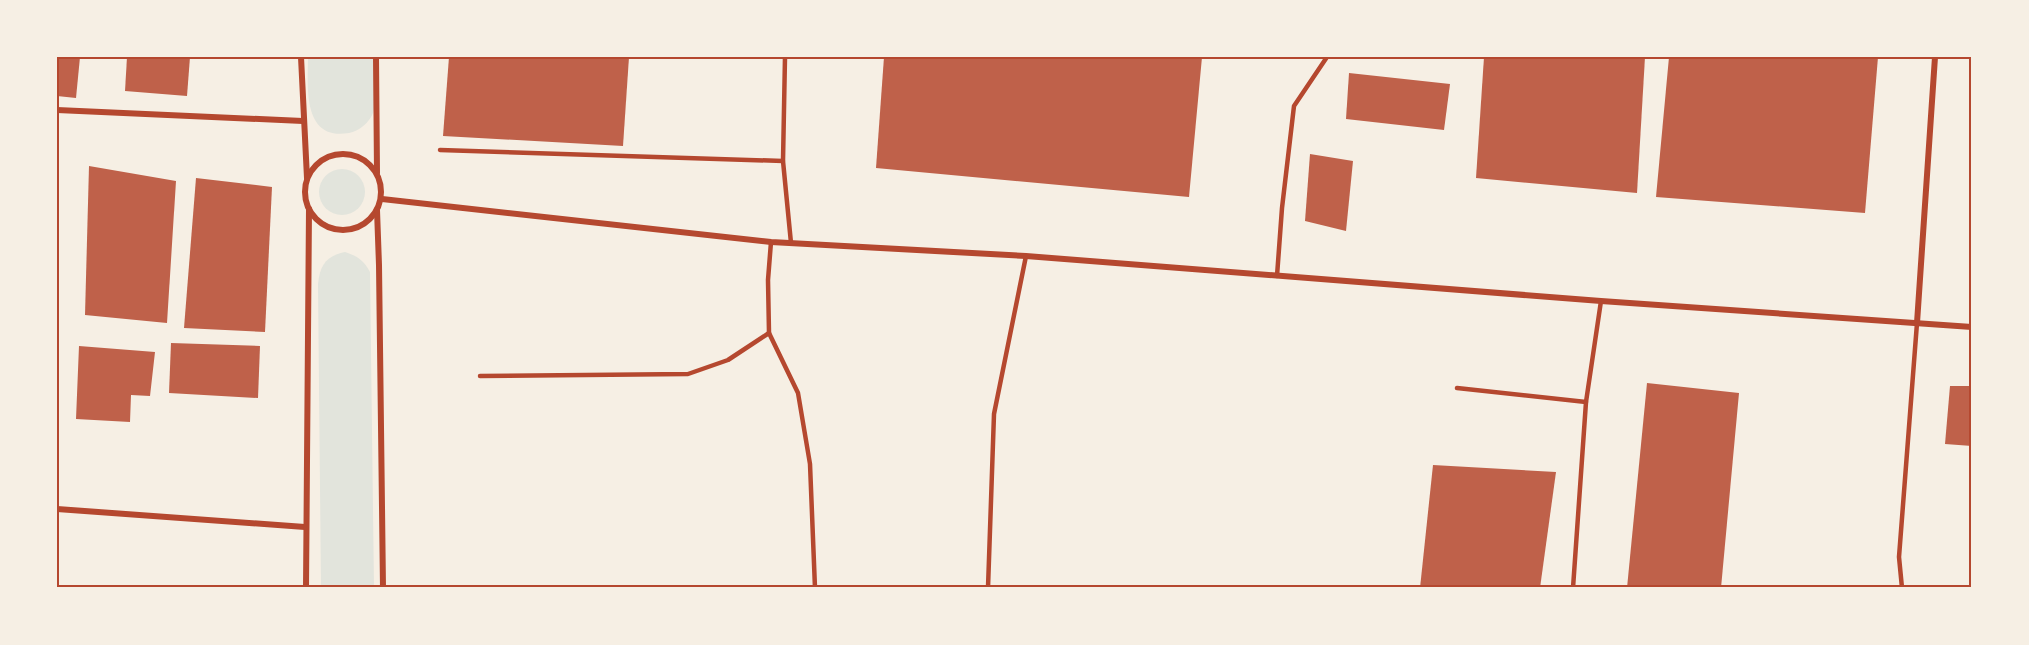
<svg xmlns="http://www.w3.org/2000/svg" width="2029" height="645" font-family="'Roboto Condensed',sans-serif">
<rect width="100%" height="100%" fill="#f6efe4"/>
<g fill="#e2e4dc">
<path d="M 308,57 L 375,57 C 375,70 377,103 373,113 C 369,123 359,131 349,133 C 302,141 308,87 308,57 Z"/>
<circle cx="342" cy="192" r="23"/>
<path d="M 345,252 C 358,256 364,261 370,272 L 374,588 L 321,588 L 318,284 C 320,265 326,256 345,252 Z"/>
</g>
<g fill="#bf614a">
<path d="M 57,57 L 80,57 L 76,98 L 57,96 Z"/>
<path d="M 127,57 L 190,57 L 187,96 L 125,91 Z"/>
<path d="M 449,57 L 629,57 L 623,146 L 443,136 Z"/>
<path d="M 884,57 L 1202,57 L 1189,197 L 876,168 Z"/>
<path d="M 1484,57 L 1645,57 L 1637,193 L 1476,178 Z"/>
<path d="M 1669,57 L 1878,57 L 1865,213 L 1656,197 Z"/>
<path d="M 1349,73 L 1450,84 L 1444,130 L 1346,119 Z"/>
<path d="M 1310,154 L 1353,161 L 1346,231 L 1305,221 Z"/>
<path d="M 89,166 L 176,181 L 167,323 L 85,315 Z"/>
<path d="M 196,178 L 272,187 L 265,332 L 184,328 Z"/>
<path d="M 171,343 L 260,346 L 258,398 L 169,393 Z"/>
<path d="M 79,346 L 155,352 L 150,396 L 131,395 L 130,422 L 76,419 Z"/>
<path d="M 1647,383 L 1739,393 L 1721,588 L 1627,588 Z"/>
<path d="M 1950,386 L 1972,386 L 1972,446 L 1945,444 Z"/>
<path d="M 1433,465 L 1556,472 L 1540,588 L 1420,588 Z"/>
</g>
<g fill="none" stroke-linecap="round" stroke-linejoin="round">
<g stroke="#b5482f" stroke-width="4.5">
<path d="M 785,57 L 783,161 L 791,243"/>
<path d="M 440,150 L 783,161"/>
<path d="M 771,242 L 768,280 L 769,333 L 798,393 L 810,464 L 815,588"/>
<path d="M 1277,276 L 1282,208 L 1294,106 L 1327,57"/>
<path d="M 480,376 L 688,374 L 728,360 L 769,333"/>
<path d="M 1457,388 L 1586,402"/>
<path d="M 988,588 L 994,414 L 1026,256"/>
<path d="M 1573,588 L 1586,402 L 1601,301"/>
<path d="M 1902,588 L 1899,557 L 1917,323"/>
</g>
<g stroke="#b5482f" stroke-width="6">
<path d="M 301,57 L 307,178"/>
<path d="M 376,57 L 377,173"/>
<path d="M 57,110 L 303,121"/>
<circle cx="343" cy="192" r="38"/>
<path d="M 382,199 L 771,242 L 1026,256 L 1601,301 L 1972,327"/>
<path d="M 377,210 L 379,265 L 383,588"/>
<path d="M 1917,323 L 1935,57"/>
<path d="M 57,509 L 305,527"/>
<path d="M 306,588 L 309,209"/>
</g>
</g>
<rect width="2029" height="645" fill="none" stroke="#f6efe4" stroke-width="117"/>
<rect x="58" y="58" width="1912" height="528" fill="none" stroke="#b5482f" stroke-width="2"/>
</svg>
